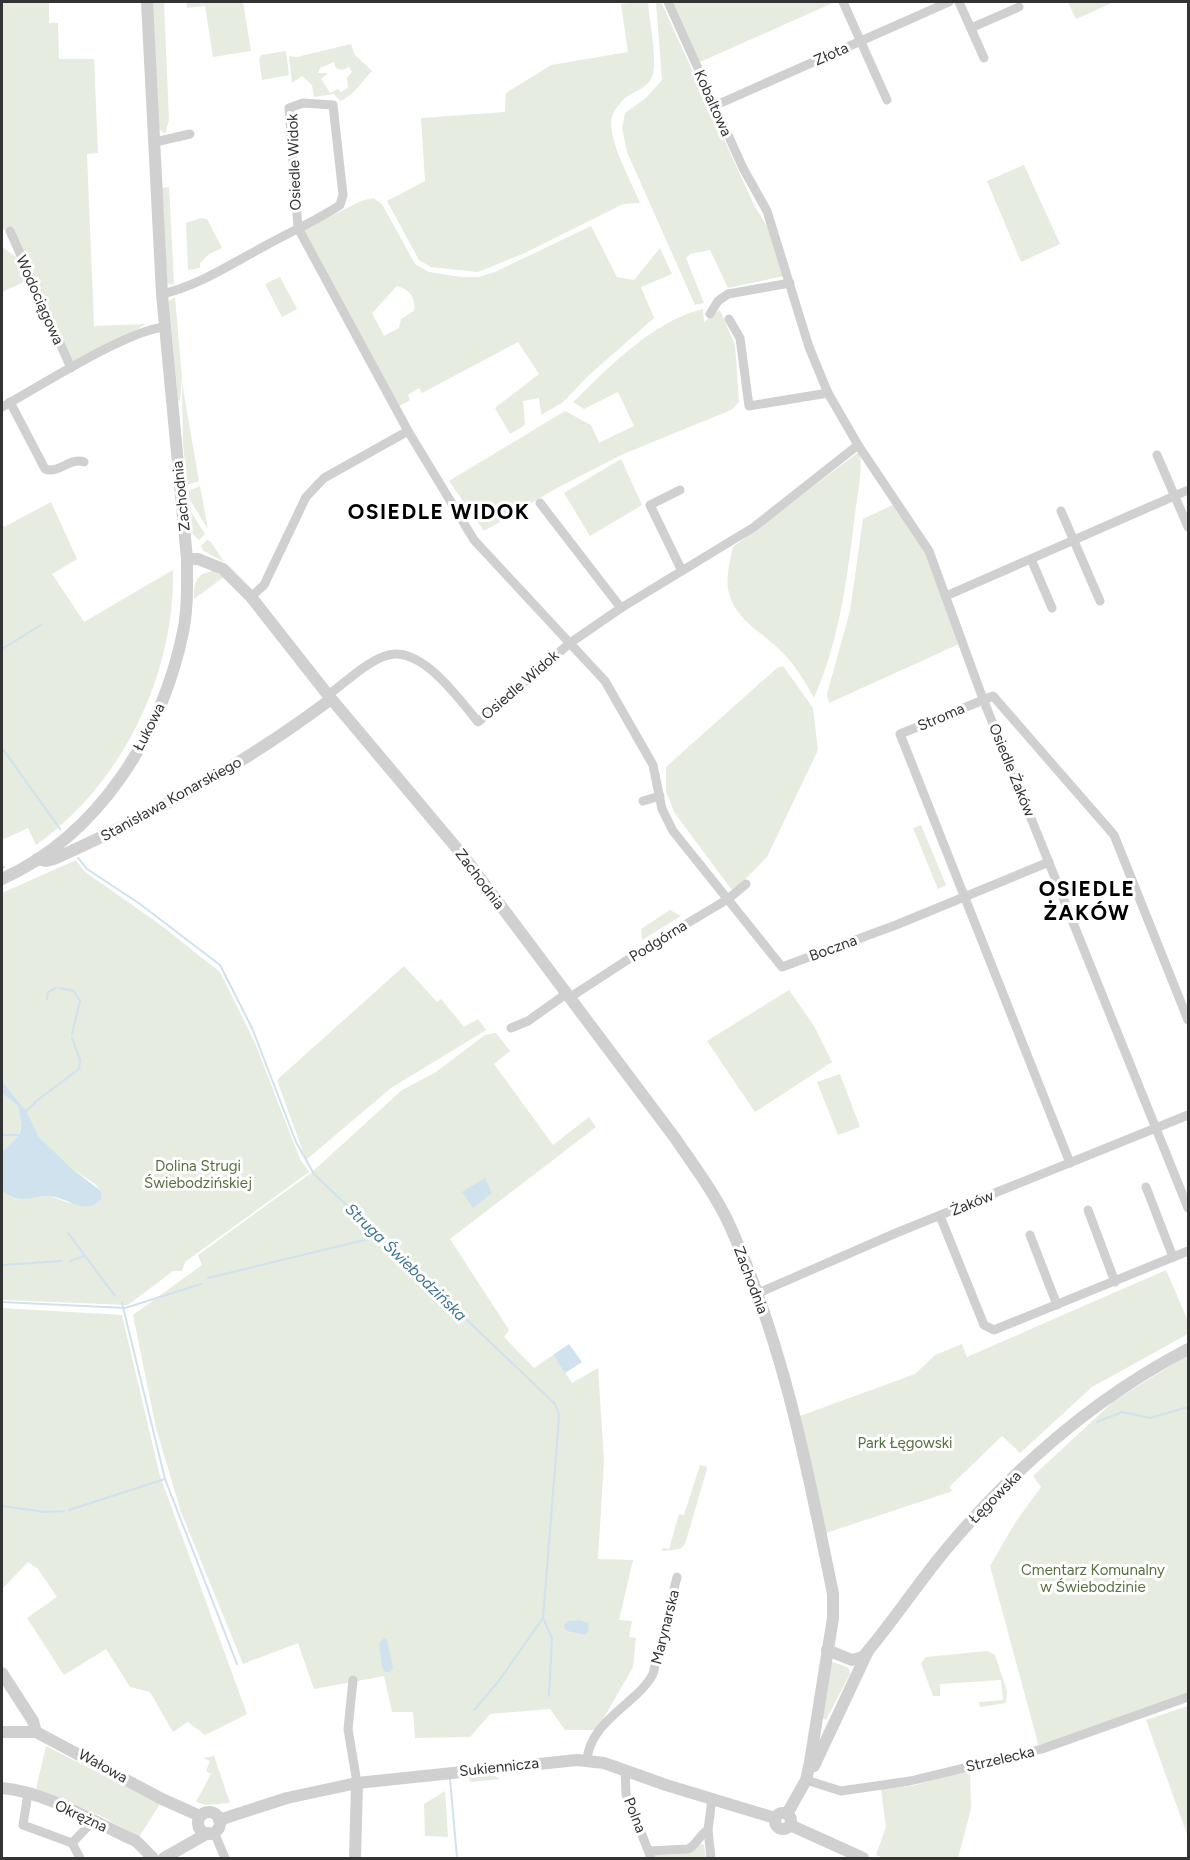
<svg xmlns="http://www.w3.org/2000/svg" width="1190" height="1860" font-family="Figtree,sans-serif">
<rect width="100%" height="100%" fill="#fff"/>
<g fill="#e6ecdf" fill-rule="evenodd">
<path d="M 2,2 L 49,2 L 49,23 L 58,23 L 59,59 L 94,59 L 98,153 L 87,154 L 94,326 L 146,324 L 81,363 L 72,362 L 13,228 L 2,230 Z"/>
<path d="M 152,2 L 164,2 L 169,120 L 165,134 L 159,129 Z"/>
<path d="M 186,2 L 243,2 L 251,51 L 213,57 L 205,6 L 187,8 Z"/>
<path d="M 638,2 L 648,2 C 649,19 659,65 651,79 C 645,90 630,92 622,101 C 617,107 612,113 611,121 C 610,144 631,181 640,203 L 623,204 L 525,253 L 478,272 L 431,267 L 419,260 L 387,201 L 425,181 L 421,118 L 505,112 L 506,93 L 551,65 L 628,52 L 621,4 Z"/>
<path d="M 656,2 L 661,2 L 755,207 L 768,228 L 784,276 L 728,288 L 710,250 L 690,254 L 686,258 L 704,303 L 695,305 L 627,152 L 622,128 L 625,113 L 646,98 L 662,80 Z"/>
<path d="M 670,2 L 835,2 L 698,63 Z"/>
<path d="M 1068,2 L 1114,2 L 1076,19 Z"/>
<path d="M 351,44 L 355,55 L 372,71 C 361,82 356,93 341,101 L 334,94 L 314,97 L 312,85 L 302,76 L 292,83 L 289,56 L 297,57 ZM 334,62 L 336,68 L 342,70 L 349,67 L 352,72 L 347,78 L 348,88 L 341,92 L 338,89 L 330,93 L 321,79 L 328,73 L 318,73 L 320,68 Z"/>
<path d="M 286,51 L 289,75 L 262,80 L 259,59 L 261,55 Z"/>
<path d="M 1024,165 L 1060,244 L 1021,262 L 987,181 Z"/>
<path d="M 169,187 L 174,283 L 172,285 L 167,283 L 162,188 Z"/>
<path d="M 373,198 L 382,204 L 415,264 L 429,272 L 461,277 L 479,277 L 497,271 L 591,226 L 617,277 L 634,280 L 660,248 L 672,274 L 641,287 L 654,318 L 588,376 L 563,402 L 541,415 L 539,398 L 523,401 L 525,425 L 510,434 L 495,408 L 539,374 L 518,342 L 422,393 L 419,388 L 408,395 L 410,400 L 398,407 L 303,230 L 361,201 ZM 397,286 C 410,289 416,299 414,311 L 401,319 L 399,328 L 384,336 L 372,313 Z"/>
<path d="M 201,218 L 207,219 L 222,248 L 209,254 L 200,263 L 200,268 L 188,270 L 186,223 Z"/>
<path d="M 2,247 L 16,257 L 28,280 L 2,292 Z"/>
<path d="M 280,277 L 297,309 L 282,317 L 265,284 Z"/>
<path d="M 175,297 L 182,378 L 180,401 L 178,400 L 169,301 Z"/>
<path d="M 703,309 L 704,322 L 720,310 L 735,345 L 739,402 L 731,410 L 621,455 L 557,488 L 484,531 L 449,481 L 565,411 L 591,425 L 599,443 L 634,426 L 618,392 L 584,409 L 573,402 C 611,366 651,322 703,309 Z"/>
<path d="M 182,383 L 199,481 L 187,485 L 183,443 Z"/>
<path d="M 860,451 C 862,470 859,488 856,506 C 848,571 841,637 814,698 C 804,680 794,663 779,649 C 760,631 736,620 729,593 C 725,579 730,561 733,547 Z"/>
<path d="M 621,459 L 642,505 L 590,536 L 564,493 Z"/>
<path d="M 200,486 L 208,529 L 188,497 L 188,491 Z"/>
<path d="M 51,502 L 77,559 L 52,574 L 84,622 L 173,570 C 175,675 122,784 36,845 L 28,828 L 2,840 L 2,522 L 4,527 Z"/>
<path d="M 899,502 L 933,549 L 959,644 L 829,703 L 827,694 L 850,611 L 863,519 Z"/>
<path d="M 188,507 L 205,534 L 199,540 L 191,532 Z"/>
<path d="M 207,540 L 211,542 L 224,562 L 204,551 L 201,546 Z"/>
<path d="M 213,571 L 224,577 L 194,599 C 193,584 196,573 213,571 Z"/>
<path d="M 783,666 L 813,708 L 818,750 L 767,857 L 737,888 L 731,889 L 674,812 L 666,791 L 666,767 L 777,668 Z"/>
<path d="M 921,825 L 946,885 L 938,889 L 913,828 Z"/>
<path d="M 76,860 L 85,872 L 158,923 L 220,972 L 255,1043 L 300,1159 L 309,1172 L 185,1262 L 182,1271 L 173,1271 L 128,1305 L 2,1300 L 2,1189 L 10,1197 L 17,1199 L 50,1196 L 69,1203 L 94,1205 L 102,1198 L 101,1191 L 95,1184 L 71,1168 L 39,1137 L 22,1106 L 2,1081 L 2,893 Z"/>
<path d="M 670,910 L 681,916 L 642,940 L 641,929 Z"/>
<path d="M 404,966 L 437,1002 L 441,999 L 464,1027 L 478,1019 L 486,1030 L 391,1088 L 306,1160 L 277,1080 Z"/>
<path d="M 789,990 L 814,1026 L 832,1062 L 755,1112 L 707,1041 Z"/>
<path d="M 496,1033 L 510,1051 L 494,1064 L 553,1145 L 589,1117 L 596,1127 L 450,1239 L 509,1330 L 504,1337 L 534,1368 L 553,1355 L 572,1383 L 598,1368 L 604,1461 L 598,1559 L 633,1560 L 619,1620 L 632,1621 L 629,1637 L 636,1638 L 633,1667 L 597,1730 L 565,1730 L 550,1709 L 490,1714 L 470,1737 L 415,1738 L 413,1712 L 392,1712 L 384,1676 L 314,1689 L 298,1643 L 243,1664 L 181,1512 L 156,1428 L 133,1315 L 202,1265 L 198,1255 L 311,1173 L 402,1090 L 436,1072 L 485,1035 ZM 580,1620 L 589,1625 L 583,1635 L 566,1631 L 569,1621 Z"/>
<path d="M 840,1074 L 860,1127 L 838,1135 L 817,1082 Z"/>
<path d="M 2,1093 L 18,1106 C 24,1133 21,1135 2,1152 Z"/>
<path d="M 1166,1270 L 1188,1321 L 1188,1334 L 1092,1387 L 1020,1453 L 1002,1436 L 949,1487 L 953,1491 L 826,1533 L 800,1416 L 915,1374 L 935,1355 L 962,1344 L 967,1357 Z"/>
<path d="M 2,1308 L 122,1315 L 160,1476 L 247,1714 L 205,1735 L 188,1722 L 173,1732 L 150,1692 L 130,1687 L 106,1649 L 64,1675 L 27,1618 L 57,1597 L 38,1569 L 28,1562 L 2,1589 Z"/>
<path d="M 1188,1355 L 1188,1694 L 1039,1747 L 990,1566 L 1015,1523 L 1041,1487 L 1033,1476 L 1115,1400 Z"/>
<path d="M 700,1465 L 707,1467 L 707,1469 L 685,1544 L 680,1549 L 662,1551 L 663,1548 L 669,1549 L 679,1514 L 684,1515 Z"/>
<path d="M 987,1651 L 995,1655 L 1007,1691 L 1006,1703 L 980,1707 L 979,1702 L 1003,1700 L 1001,1680 L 940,1684 L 940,1696 L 933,1696 L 921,1663 L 926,1657 Z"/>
<path d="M 833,1662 L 849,1668 L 850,1674 L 826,1720 L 822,1718 L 831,1663 Z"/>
<path d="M 1188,1706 L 1188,1837 L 1146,1720 Z"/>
<path d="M 46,1746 L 160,1804 L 139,1837 L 101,1816 L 36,1789 Z"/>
<path d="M 214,1756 L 230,1803 L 206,1805 L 196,1802 L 211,1774 L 206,1771 L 210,1761 L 203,1758 Z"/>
<path d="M 970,1769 L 971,1809 L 958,1858 L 883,1858 L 876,1855 L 886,1827 L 881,1789 L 912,1786 Z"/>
<path d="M 491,1774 L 500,1779 L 470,1782 L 469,1777 Z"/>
<path d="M 445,1791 L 448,1837 L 425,1836 L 424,1804 Z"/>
<path d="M 702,1844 L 704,1845 L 706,1858 L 656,1858 L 654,1854 C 672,1856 686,1855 702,1844 Z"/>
</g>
<g fill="#cfe2ee">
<path d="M 2,1081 L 26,1111 L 39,1137 L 71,1168 L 101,1191 L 102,1198 C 86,1218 68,1197 49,1196 C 33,1196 14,1206 2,1189 L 2,1152 C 22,1133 24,1135 18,1106 L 2,1093 Z"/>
<path d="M 485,1178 L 492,1193 L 473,1208 L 462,1192 Z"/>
<path d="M 569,1344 L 582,1362 L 565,1373 L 553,1355 Z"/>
<path d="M 580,1620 L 589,1624 L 588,1632 L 584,1635 L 566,1631 L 564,1625 L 569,1621 Z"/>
<path d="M 384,1638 L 387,1640 L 393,1668 L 390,1672 L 385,1672 L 382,1667 L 379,1644 Z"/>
</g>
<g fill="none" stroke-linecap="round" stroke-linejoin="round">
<g stroke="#cfe2ee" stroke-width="2">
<path d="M 2,649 L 41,625"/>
<path d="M 2,748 L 60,829"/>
<path d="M 78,858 L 87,869 L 140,904 L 220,965 L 252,1028 L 296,1142 L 314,1174 L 555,1404 L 559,1414 L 558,1431 L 543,1618 L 498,1682 L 474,1710"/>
<path d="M 2,868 L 4,867"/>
<path d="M 59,988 L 74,991 L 80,1001 L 72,1034"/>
<path d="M 47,999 L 48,992 L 56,988"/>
<path d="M 35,1102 L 79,1069 L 80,1060 L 72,1038"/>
<path d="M 26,1111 L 35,1103"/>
<path d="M 2,1135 L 20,1135"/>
<path d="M 68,1233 L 115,1296"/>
<path d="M 70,1261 L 84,1256"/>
<path d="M 2,1265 L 62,1261"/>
<path d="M 208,1278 L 377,1237"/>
<path d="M 2,1302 L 125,1308 L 201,1284"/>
<path d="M 1097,1422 L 1122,1412 L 1150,1418 L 1188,1407"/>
<path d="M 165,1479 L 237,1664"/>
<path d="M 2,1506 L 45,1512 L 64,1511"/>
<path d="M 69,1510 L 165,1479 L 122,1303"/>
<path d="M 543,1618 L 552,1638 L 549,1696"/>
<path d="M 450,1779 L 457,1858"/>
</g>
<g stroke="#d0d0d0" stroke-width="9">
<path d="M 843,2 L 887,100"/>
<path d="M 959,2 L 984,58"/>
<path d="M 971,28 L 1019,7"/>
<path d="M 714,106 L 949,2"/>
<path d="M 155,142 L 190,134"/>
<path d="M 10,231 L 71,368"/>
<path d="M 162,294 C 198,286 231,264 263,247 C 288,233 316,221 340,205 L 343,195 L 333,105 L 303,103 L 289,108 L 298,228 L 408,431"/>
<path d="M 710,314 L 718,301 L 728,294 L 790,283"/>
<path d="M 729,319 L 740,338 L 749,406 L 828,393"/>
<path d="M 10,402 L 45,469 C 59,474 70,457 84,462"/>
<path d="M 2,407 C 39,387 127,330 165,327"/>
<path d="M 858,445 L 929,551 L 983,699 L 1188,1208"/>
<path d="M 1157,455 L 1188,527"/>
<path d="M 680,490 L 650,505 L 682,571"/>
<path d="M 540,503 L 621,608"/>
<path d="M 1061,511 L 1100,601"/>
<path d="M 1031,559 L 1052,608"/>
<path d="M 946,596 L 1188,490"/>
<path d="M 251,597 L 264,585 L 306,497 L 324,478 L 408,431 L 474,540 L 605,681 L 653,765 L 662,809 L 673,831 L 782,967 L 896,925 L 1049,862"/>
<path d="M 328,695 C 345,683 365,663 385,656 C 420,643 459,699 478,722 L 570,643 L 621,608 L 754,527 L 858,445 L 828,393 L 809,347 L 767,211 L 743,168 L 668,2"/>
<path d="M 643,801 L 660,796"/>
<path d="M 569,998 L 641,951 L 728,899 L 746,884"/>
<path d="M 511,1028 L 528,1021 L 566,994"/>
<path d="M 1070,1163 L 900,734 L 993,696 L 1114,835 L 1188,1020"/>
<path d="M 1146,1187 L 1173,1257"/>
<path d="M 1088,1210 L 1115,1282"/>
<path d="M 940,1216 L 984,1325 L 994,1330 L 1188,1251"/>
<path d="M 1030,1235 L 1057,1305"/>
<path d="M 756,1294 L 896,1233 L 1188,1115"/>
<path d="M 353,1680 L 348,1729 L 357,1783"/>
<path d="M 587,1761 C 589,1721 638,1703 653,1674 L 677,1577"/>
<path d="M 625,1770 L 626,1794 L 651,1858"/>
<path d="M 806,1780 L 841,1791 L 910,1781 L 1042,1749 L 1188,1697"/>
<path d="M 28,1793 L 23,1825 L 72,1843 L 93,1821"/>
<path d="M 214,1832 L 225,1858"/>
<path d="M 72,1843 L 80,1858"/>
<path d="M 649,1851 L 688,1849 C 697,1845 699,1835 708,1830"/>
<path d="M 711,1858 L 708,1830 L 712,1799"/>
</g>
<g stroke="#d0d0d0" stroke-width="12">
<path d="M 187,559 L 198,559 L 223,569 L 251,597 L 328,695 L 465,858 L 675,1138 C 694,1166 716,1195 730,1226 C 783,1342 808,1470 833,1594 L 833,1618 L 810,1762 L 806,1780 L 787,1814"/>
<path d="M 37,859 L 46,861 L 54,859 C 152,815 245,764 331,699"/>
<path d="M 2,879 C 99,835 162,734 183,632 C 188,608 187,583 187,559 L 162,294 L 147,2"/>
<path d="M 827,1650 L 852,1660 L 863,1657 C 891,1624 916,1586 944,1552 C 1012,1470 1094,1398 1188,1349"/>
<path d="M 2,1673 L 33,1721 L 36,1732"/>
<path d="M 2,1732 L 36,1732 L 162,1799 L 200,1816"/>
<path d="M 814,1766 L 868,1651"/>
<path d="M 2,1788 C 45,1792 87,1818 127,1837 L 136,1841 L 153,1858"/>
<circle cx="209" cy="1823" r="11"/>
<circle cx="783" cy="1821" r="8"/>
<path d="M 219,1820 L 287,1798 L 357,1783 L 577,1760 L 604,1763 L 666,1785 L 775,1818"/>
<path d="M 790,1825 L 863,1858"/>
<path d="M 164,1858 L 208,1833"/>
<path d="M 355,1858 L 357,1783"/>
</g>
</g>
<g text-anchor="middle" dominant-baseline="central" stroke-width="6" stroke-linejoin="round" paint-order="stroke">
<g font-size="15" fill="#333" stroke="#fff">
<text transform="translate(831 54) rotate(-24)">Złota</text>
<text transform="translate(713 103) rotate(66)">Kobaltowa</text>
<text transform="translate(294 162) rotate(-92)">Osiedle Widok</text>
<text transform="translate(40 300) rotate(66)">Wodociągowa</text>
<text transform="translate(181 496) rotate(-96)">Zachodnia</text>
<text transform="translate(520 685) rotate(-41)">Osiedle Widok</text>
<text transform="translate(941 717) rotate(-23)">Stroma</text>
<text transform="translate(149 727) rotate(-63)">Łukowa</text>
<text transform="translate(1012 770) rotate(68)">Osiedle Żaków</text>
<text transform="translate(171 799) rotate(-29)">Stanisława Konarskiego</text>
<text transform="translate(480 879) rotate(53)">Zachodnia</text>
<text transform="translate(658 941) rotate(-32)">Podgórna</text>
<text transform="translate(833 948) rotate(-20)">Boczna</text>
<text transform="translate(972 1203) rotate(-22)">Żaków</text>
<text transform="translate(751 1280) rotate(69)">Zachodnia</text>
<text transform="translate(995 1497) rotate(-45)">Łęgowska</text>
<text transform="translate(665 1627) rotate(-76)">Marynarska</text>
<text transform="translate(1000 1759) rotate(-13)">Strzelecka</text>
<text transform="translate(103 1766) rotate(29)">Wałowa</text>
<text transform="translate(499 1767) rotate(-6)">Sukiennicza</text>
<text transform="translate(635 1815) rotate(69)">Polna</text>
<text transform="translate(81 1816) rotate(25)">Okrężna</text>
</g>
<g font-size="15" fill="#56703f" stroke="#fff">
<text x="198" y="1166">Dolina Strugi<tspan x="198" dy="17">Świebodzińskiej</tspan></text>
<text x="905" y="1443">Park Łęgowski</text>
<text x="1093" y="1570">Cmentarz Komunalny<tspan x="1093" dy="17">w Świebodzinie</tspan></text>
</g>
<g font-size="16" font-style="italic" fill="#3f7597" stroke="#fff">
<text transform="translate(406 1262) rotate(44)">Struga Świebodzińska</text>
</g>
<g font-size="21" font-weight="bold" letter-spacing="1.5" fill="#000" stroke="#fff">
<text x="439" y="511">OSIEDLE WIDOK</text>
<text x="1087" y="888">OSIEDLE<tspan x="1087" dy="24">ŻAKÓW</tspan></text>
</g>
</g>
<rect width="1190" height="1860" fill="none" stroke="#333333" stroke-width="6"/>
</svg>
